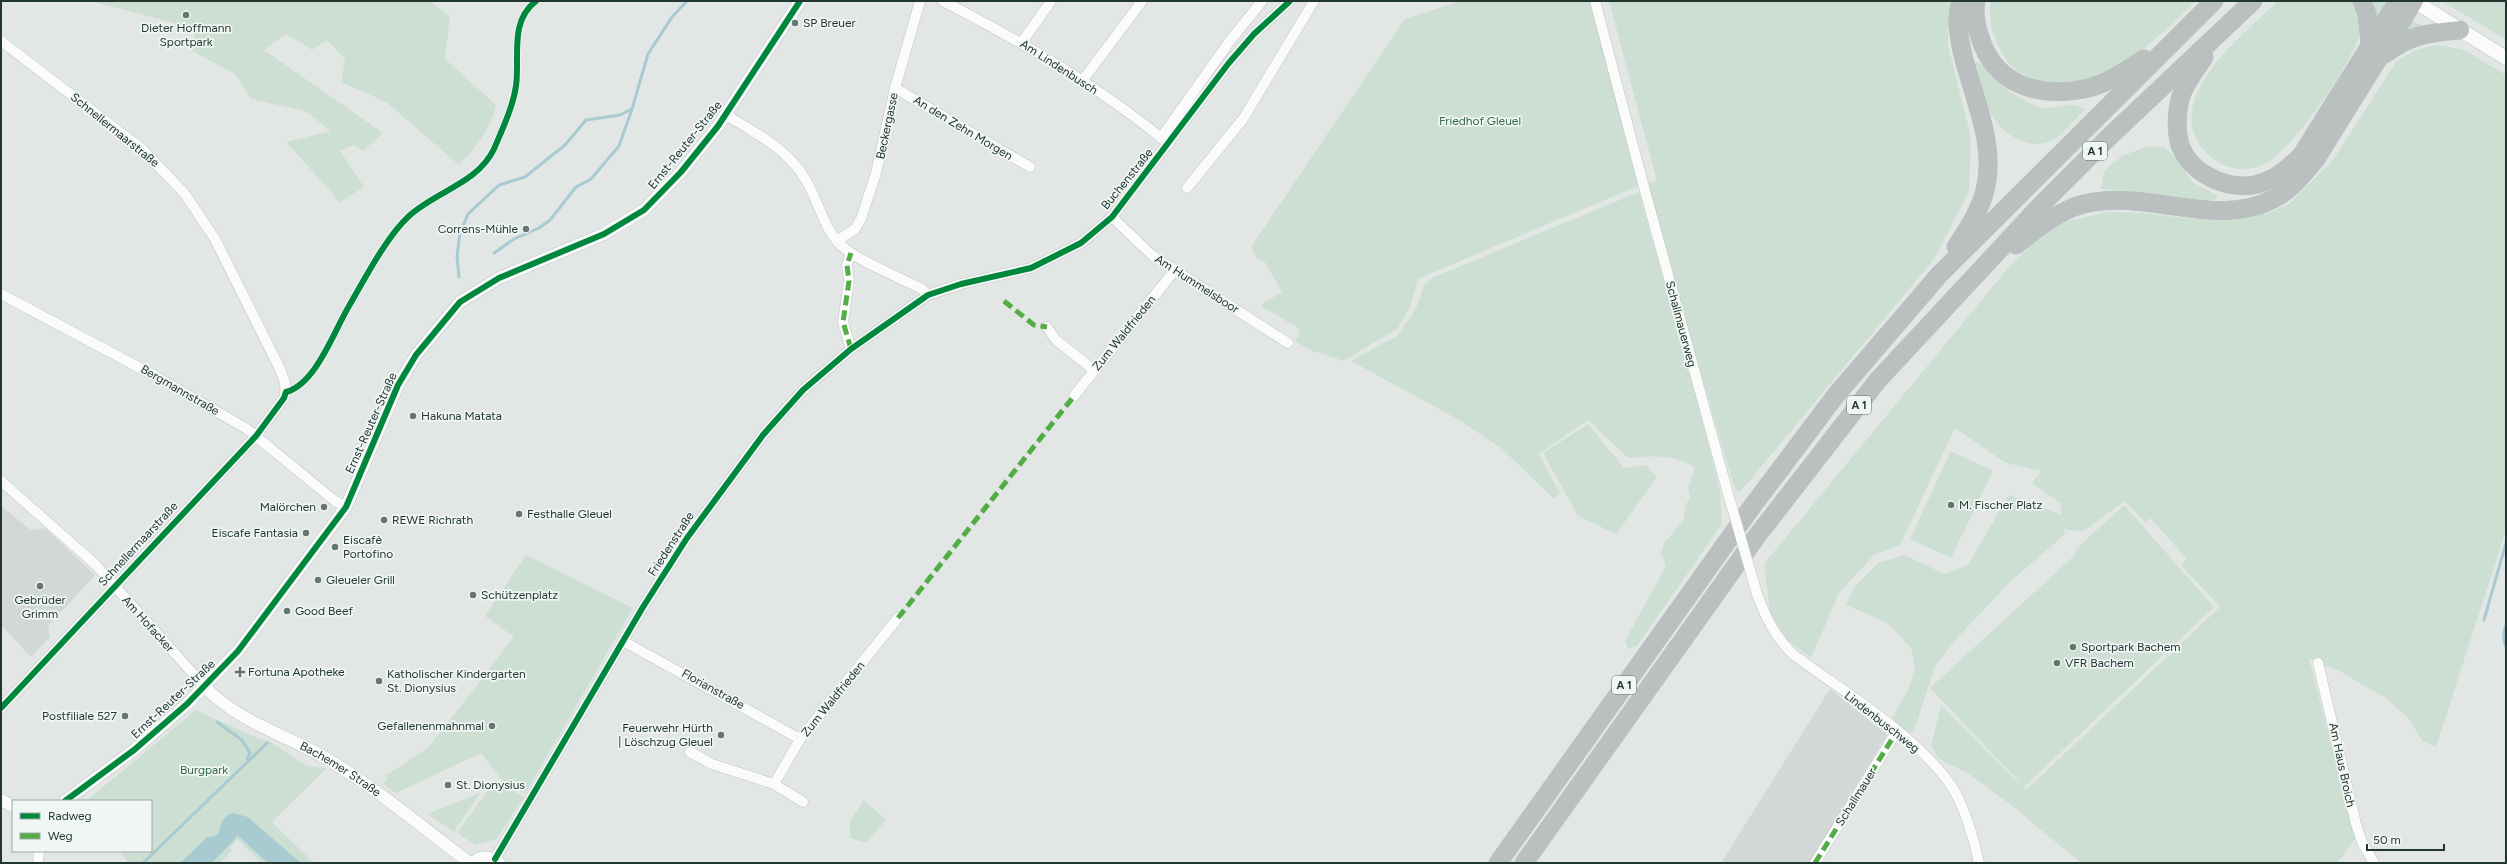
<svg xmlns="http://www.w3.org/2000/svg" width="2507" height="864" font-family="Figtree,sans-serif">
<rect width="100%" height="100%" fill="#e2e7e5"/>
<g fill="#d1d8d5">
<path d="M 1,506 L 31,530 L 45,528 L 95,575 L 48,626 L 50,637 L 31,657 L 1,625 Z"/>
<path d="M 1830,689 L 1887,735 L 1809,863 L 1721,863 Z"/>
</g>
<g fill="#cddfd3">
<path d="M 91,1 L 430,1 L 450,16 L 445,59 L 496,105 C 489,132 478,145 459,165 L 386,102 L 341,82 L 345,59 L 327,40 L 312,50 L 286,34 L 264,50 L 383,133 L 363,151 L 353,145 L 340,151 L 364,187 L 340,202 L 286,142 L 331,131 L 305,111 L 251,99 L 235,74 L 189,49 L 197,29 Z"/>
<path d="M 1460,1 L 1590,1 L 1640,185 L 1418,279 L 1410,307 L 1398,328 L 1344,361 L 1310,350 L 1295,341 L 1301,330 L 1263,307 L 1262,304 L 1282,292 L 1265,262 L 1257,259 L 1251,247 L 1405,19 Z"/>
<path d="M 1609,1 L 1949,1 L 1948,45 L 1971,137 L 1969,192 L 1934,259 L 1741,491 L 1737,492 L 1733,483 L 1646,185 L 1657,181 Z"/>
<path d="M 1990,1 L 2196,1 C 2158,39 2086,108 2028,77 C 2021,73 2014,70 2009,63 C 1995,43 1988,25 1990,1 Z"/>
<path d="M 2278,1 L 2353,1 C 2357,10 2362,23 2360,33 C 2353,62 2289,157 2260,166 C 2241,172 2225,169 2210,156 C 2153,104 2243,35 2278,1 Z"/>
<path d="M 2370,1 L 2381,1 L 2388,5 L 2376,21 Z"/>
<path d="M 2442,1 L 2506,1 L 2506,40 Z"/>
<path d="M 2412,20 L 2425,28 L 2403,33 Z"/>
<path d="M 2435,45 L 2462,49 L 2506,75 L 2506,530 L 2436,747 L 2422,741 L 2409,719 L 2387,699 L 2341,672 L 2309,658 L 2355,839 L 2337,863 L 2081,863 L 2011,805 L 1966,772 L 1944,762 L 1936,755 L 1931,746 L 1941,705 L 2026,790 L 2220,607 L 2181,565 L 2187,559 L 2150,518 L 2145,522 L 2125,501 L 2082,532 L 2065,529 L 2062,515 L 2065,534 L 2011,581 L 1958,637 L 1935,666 L 1915,728 L 1911,733 L 1901,728 L 1892,718 L 1909,688 L 1915,667 L 1911,648 L 1886,622 L 1846,605 L 1854,587 L 1878,563 L 1904,555 L 1945,574 L 1968,565 L 2009,495 L 2062,515 L 2060,503 L 2032,483 L 2041,471 L 2006,463 L 1955,428 L 1900,545 L 1874,555 L 1839,593 L 1811,658 L 1786,639 L 1770,613 L 1764,564 L 2009,267 L 2031,245 L 2063,222 L 2108,212 L 2144,213 L 2192,219 L 2228,219 L 2268,213 L 2289,204 L 2333,160 L 2396,62 L 2413,51 Z"/>
<path d="M 1973,61 C 1987,65 1984,70 1993,78 C 2005,89 2025,103 2040,107 C 2056,111 2068,99 2085,109 C 2075,119 2063,135 2051,141 C 2043,145 2033,145 2025,142 C 1989,130 1982,94 1973,61 Z"/>
<path d="M 2148,146 L 2165,147 L 2180,163 L 2192,182 L 2217,195 L 2215,200 C 2177,201 2139,191 2101,189 L 2104,171 L 2122,156 Z"/>
<path d="M 1639,192 L 1708,442 L 1720,491 L 1722,524 L 1637,646 L 1628,649 L 1625,641 L 1666,566 L 1661,553 L 1664,543 L 1683,521 L 1685,507 L 1690,496 L 1688,487 L 1695,468 C 1675,454 1651,456 1628,458 L 1588,420 L 1539,454 L 1560,494 L 1553,498 L 1501,448 L 1459,420 L 1351,361 L 1397,336 L 1416,309 L 1424,285 L 1432,278 Z"/>
<path d="M 1588,424 L 1624,468 L 1646,465 L 1657,477 L 1616,534 L 1578,516 L 1543,453 Z"/>
<path d="M 1951,451 L 1993,471 L 1951,558 L 1910,539 Z"/>
<path d="M 2124,505 L 2214,607 L 2024,787 L 1930,688 L 2075,555 L 2076,549 Z"/>
<path d="M 526,555 L 633,608 L 525,794 L 501,779 L 481,753 L 396,793 L 383,784 L 388,778 L 385,776 L 429,747 L 514,637 L 485,616 Z"/>
<path d="M 196,710 L 259,739 L 269,741 L 307,766 L 327,768 L 272,822 L 314,863 L 301,863 L 248,817 L 215,836 L 207,837 L 180,863 L 128,863 L 120,851 L 151,851 L 151,801 L 86,801 Z"/>
<path d="M 495,780 L 524,797 L 497,839 L 476,845 L 457,833 Z"/>
<path d="M 480,793 L 454,832 L 427,814 Z"/>
<path d="M 864,800 L 886,820 L 866,843 L 850,838 L 850,821 Z"/>
<path d="M 238,836 L 268,862 L 268,863 L 262,863 L 237,839 L 230,848 L 232,850 L 220,863 L 212,863 Z"/>
</g>
<g fill="#a8cad1">
<path d="M 2506,622 L 2506,650 C 2501,640 2501,632 2506,622 Z"/>
<path d="M 233,813 L 248,817 L 301,863 L 268,863 L 238,836 L 212,863 L 180,863 L 207,837 L 215,836 L 219,833 C 220,823 224,816 233,813 Z"/>
</g>
<g fill="none" stroke-linecap="round" stroke-linejoin="round">
<g stroke="#a8cad1" stroke-width="3">
<path d="M 494,253 L 514,239 L 539,228 L 550,220 L 576,187 L 591,179 L 619,146 L 632,109"/>
<path d="M 459,277 L 457,256 L 460,233 L 468,214 L 499,185 L 525,177 L 565,145 L 586,120 L 620,115 L 632,109 L 648,54 L 672,17 L 687,1"/>
<path d="M 2484,620 L 2506,543"/>
<path d="M 217,722 L 242,740 L 250,753 L 247,759"/>
<path d="M 143,863 L 267,743"/>
</g>
<g stroke="#bfc4c2" stroke-width="11">
<g id="minor">
<path d="M 943,1 C 1022,42 1100,87 1169,144"/>
<path d="M 1595,1 L 1644,187 L 1727,490"/>
<path d="M 1,41 L 142,149 L 185,194 L 215,239 L 278,365 C 283,376 288,386 284,398 L 256,436 L 1,708"/>
<path d="M 1022,42 L 1051,1"/>
<path d="M 1082,81 L 1142,1"/>
<path d="M 895,88 L 1030,167"/>
<path d="M 726,115 C 754,132 786,148 804,177 C 818,198 823,229 842,246 C 856,260 903,279 922,289 L 928,295"/>
<path d="M 1161,138 L 1229,42 L 1262,1"/>
<path d="M 1187,188 L 1243,119 L 1314,1"/>
<path d="M 1112,217 L 1153,256 L 1288,343"/>
<path d="M 837,241 L 855,229 L 861,219 L 876,173 L 895,88 L 920,1"/>
<path d="M 1,294 L 157,377 L 247,429 L 335,501 L 346,507"/>
<path d="M 1047,327 L 1056,340 L 1094,370"/>
<path d="M 851,349 L 843,322 L 849,281 L 847,265 L 851,253"/>
<path d="M 1074,396 L 1175,270"/>
<path d="M 1,481 L 95,564 L 205,687"/>
<path d="M 1757,594 C 1766,618 1775,637 1794,655 C 1845,693 1909,730 1948,781 C 1963,801 1974,838 1979,863"/>
<path d="M 623,641 L 800,739"/>
<path d="M 2318,663 L 2356,824 L 2362,842 L 2374,863"/>
<path d="M 690,752 L 712,764 L 774,784 L 803,802"/>
<path d="M 774,784 L 800,739 L 898,618"/>
<path d="M 495,859 L 643,607 L 687,538 L 763,435 L 803,390 L 851,349 L 928,295 L 961,284 L 1031,268 L 1081,243 L 1112,217 L 1228,64 L 1254,34 L 1290,1"/>
<path d="M 38,863 L 39,851"/>
<path d="M 1815,863 L 1897,731"/>
</g>
</g>
<g stroke="#bfc4c2" stroke-width="13">
<g id="tertiary">
<path id="s1" d="M 205,687 C 238,722 287,735 327,759 C 378,789 423,828 470,863"/>
<path d="M 1,800 L 13,806"/>
<path d="M 65,801 L 134,750 L 187,704 L 238,651 L 346,507 L 398,385 L 416,355 L 460,302 L 499,278 L 604,234 L 644,210 L 681,172 L 718,126 L 800,1"/>
<path d="M 473,863 C 481,855 491,856 499,863"/>
</g>
</g>
<g stroke="#bfc5c2" stroke-width="15">
<path id="secondary" d="M 2414,1 L 2506,58"/>
</g>
<g stroke="#bcc3c1" stroke-width="19">
<g id="motorway">
<path d="M 1976,1 C 1974,13 1976,26 1980,37 C 1994,85 2039,98 2084,89 C 2106,85 2125,71 2144,59"/>
<path d="M 2362,1 L 2367,14 L 2370,44"/>
<path d="M 2385,54 C 2411,34 2429,33 2460,30"/>
<path d="M 2204,57 C 2196,70 2184,84 2180,99 C 2177,113 2176,131 2180,145 C 2191,176 2234,194 2264,182 C 2279,177 2289,167 2301,156 L 2398,1"/>
<path d="M 2016,245 C 2034,231 2052,216 2074,207 C 2140,183 2214,233 2277,197 C 2293,188 2304,173 2316,159 L 2414,1"/>
<path d="M 1956,247 C 1967,230 1980,211 1985,190 C 1999,134 1962,80 1958,25 C 1957,18 1959,9 1960,1"/>
<path d="M 1498,863 L 1751,508 L 1836,395 L 1939,275 L 2214,1"/>
<path d="M 1524,863 L 1757,536 L 1878,380 L 2041,205 L 2108,138 L 2253,1"/>
</g>
</g>
<use href="#minor" stroke="#fbfbfb" stroke-width="10"/>
<use href="#tertiary" stroke="#fbfbfb" stroke-width="12"/>
<use href="#secondary" stroke="#fbfbfb" stroke-width="14"/>
<use href="#motorway" stroke="#bac0bf" stroke-width="18"/>
<g stroke="#bfc4c2" stroke-width="11" stroke-linecap="butt">
<path id="minor-bridge" d="M 1727,490 L 1757,594"/>
</g>
<use href="#minor-bridge" stroke="#fbfbfb" stroke-width="10"/>
<g stroke="#53ac45" stroke-width="5" stroke-dasharray="10 5" stroke-linecap="butt">
<path d="M 1004,301 L 1034,325 L 1047,327"/>
<path d="M 851,349 L 843,322 L 849,281 L 847,265 L 851,253"/>
<path d="M 898,618 L 1074,396"/>
<path d="M 1815,863 L 1897,731"/>
</g>
<g stroke="#f0f6f3" stroke-width="8">
<g id="cycleway">
<path d="M 1,708 L 256,436 L 284,398 L 286,392 C 316,384 334,331 349,306 C 364,280 387,236 409,216 C 436,191 477,184 494,149 C 502,130 513,107 516,86 C 520,58 509,21 536,1"/>
<path d="M 65,801 L 134,750 L 187,704 L 238,651 L 346,507 L 398,385 L 416,355 L 460,302 L 499,278 L 604,234 L 644,210 L 681,172 L 718,126 L 800,1"/>
<path d="M 495,859 L 643,607 L 687,538 L 763,435 L 803,390 L 851,349 L 928,295 L 961,284 L 1031,268 L 1081,243 L 1112,217 L 1228,64 L 1254,34 L 1290,1"/>
</g>
</g>
<use href="#cycleway" stroke="#00873e" stroke-width="6"/>
</g>
<g fill="#667571" stroke="#f0f6f3" stroke-width="1.5">
<circle cx="186" cy="15" r="4"/>
<circle cx="795" cy="23" r="4"/>
<circle cx="526" cy="229" r="4"/>
<circle cx="413" cy="416" r="4"/>
<circle cx="1951" cy="505" r="4"/>
<circle cx="324" cy="507" r="4"/>
<circle cx="519" cy="514" r="4"/>
<circle cx="384" cy="520" r="4"/>
<circle cx="306" cy="533" r="4"/>
<circle cx="335" cy="547" r="4"/>
<circle cx="318" cy="580" r="4"/>
<circle cx="40" cy="586" r="4"/>
<circle cx="473" cy="595" r="4"/>
<circle cx="287" cy="611" r="4"/>
<circle cx="2073" cy="647" r="4"/>
<circle cx="2057" cy="663" r="4"/>
<path d="M238 666h4v4h4v4h-4v4h-4v-4h-4v-4h4z"/>
<circle cx="379" cy="681" r="4"/>
<circle cx="125" cy="716" r="4"/>
<circle cx="492" cy="726" r="4"/>
<circle cx="721" cy="735" r="4"/>
<circle cx="448" cy="785" r="4"/>
</g>
<g text-anchor="middle" dominant-baseline="central" stroke-width="3.5" stroke-linejoin="round" paint-order="stroke">
<g fill="#f0f6f3" stroke="#60706c" stroke-width="1">
<rect x="2083" y="142" width="24" height="18" rx="3"/>
<rect x="1847" y="396" width="24" height="18" rx="3"/>
<rect x="1612" y="676" width="24" height="18" rx="3"/>
</g>
<g font-size="11" font-weight="bold" fill="#233732">
<text x="2095" y="151">A 1</text>
<text x="1859" y="405">A 1</text>
<text x="1624" y="685">A 1</text>
</g>
<g font-size="12" fill="#233732" stroke="#f0f6f3" text-anchor="start">
<text x="803" y="23">SP Breuer</text>
<text x="186" y="28" text-anchor="middle">Dieter Hoffmann<tspan x="186" dy="14">Sportpark</tspan></text>
<text x="518" y="229" text-anchor="end">Correns-Mühle</text>
<text x="421" y="416">Hakuna Matata</text>
<text x="1959" y="505">M. Fischer Platz</text>
<text x="316" y="507" text-anchor="end">Malörchen</text>
<text x="527" y="514">Festhalle Gleuel</text>
<text x="392" y="520">REWE Richrath</text>
<text x="298" y="533" text-anchor="end">Eiscafe Fantasia</text>
<text x="343" y="540">Eiscafè<tspan x="343" dy="14">Portofino</tspan></text>
<text x="326" y="580">Gleueler Grill</text>
<text x="481" y="595">Schützenplatz</text>
<text x="40" y="600" text-anchor="middle">Gebrüder<tspan x="40" dy="14">Grimm</tspan></text>
<text x="295" y="611">Good Beef</text>
<text x="2081" y="647">Sportpark Bachem</text>
<text x="2065" y="663">VFR Bachem</text>
<text x="248" y="672">Fortuna Apotheke</text>
<text x="387" y="674">Katholischer Kindergarten<tspan x="387" dy="14">St. Dionysius</tspan></text>
<text x="117" y="716" text-anchor="end">Postfiliale 527</text>
<text x="484" y="726" text-anchor="end">Gefallenenmahnmal</text>
<text x="713" y="728" text-anchor="end">Feuerwehr Hürth<tspan x="713" dy="14">| Löschzug Gleuel</tspan></text>
<text x="456" y="785">St. Dionysius</text>
</g>
<g font-size="12" fill="#233732" stroke="#f0f6f3">
<text transform="translate(1059 67) rotate(33)">Am Lindenbusch</text>
<text transform="translate(887 126) rotate(-78)">Beckergasse</text>
<text transform="translate(963 128) rotate(31)">An den Zehn Morgen</text>
<text transform="translate(115 130) rotate(39)">Schnellermaarstraße</text>
<text transform="translate(685 145) rotate(-51)">Ernst-Reuter-Straße</text>
<text transform="translate(1127 179) rotate(-51)">Buchenstraße</text>
<text transform="translate(1197 284) rotate(33)">Am Hummelsboor</text>
<text transform="translate(1681 324) rotate(75)">Schallmauerweg</text>
<text transform="translate(1124 333) rotate(-51)">Zum Waldfrieden</text>
<text transform="translate(180 390) rotate(30)">Bergmannstraße</text>
<text transform="translate(371 423) rotate(-66)">Ernst-Reuter-Straße</text>
<text transform="translate(138 544) rotate(-47)">Schnellermaarstraße</text>
<text transform="translate(671 544) rotate(-57)">Friedenstraße</text>
<text transform="translate(148 624) rotate(48)">Am Hofacker</text>
<text transform="translate(713 689) rotate(29)">Florianstraße</text>
<text transform="translate(173 699) rotate(-43)">Ernst-Reuter-Straße</text>
<text transform="translate(833 699) rotate(-51)">Zum Waldfrieden</text>
<text transform="translate(1882 722) rotate(38)">Lindenbuschweg</text>
<text transform="translate(2342 765) rotate(78)">Am Haus Broich</text>
<text stroke="none"><textPath href="#s1" startOffset="159">Bachemer Straße</textPath></text>
<text transform="translate(1856 797) rotate(-58)">Schallmauer</text>
</g>
<g font-size="12" fill="#336949" stroke="#f0f6f3">
<text x="1480" y="121">Friedhof Gleuel</text>
<text x="204" y="770">Burgpark</text>
</g>
</g>
<rect width="2507" height="864" fill="none" stroke="#233732" stroke-width="4"/>
<rect x="12" y="800" width="140" height="52" fill="#f0f6f3" stroke="#9eaaa6"/>
<rect x="20" y="813" width="20" height="6" fill="#00873e" stroke="#9eaaa6"/>
<text x="48" y="820" font-size="12" fill="#233732">Radweg</text>
<rect x="20" y="833" width="20" height="6" fill="#53ac45" stroke="#9eaaa6"/>
<text x="48" y="840" font-size="12" fill="#233732">Weg</text>
<path d="M2367 844v6h77v-6" fill="none" stroke="#233732" stroke-width="2"/>
<text x="2373" y="844" font-size="12" fill="#233732" stroke="#f0f6f3" stroke-width="3" paint-order="stroke">50 m</text>
</svg>
